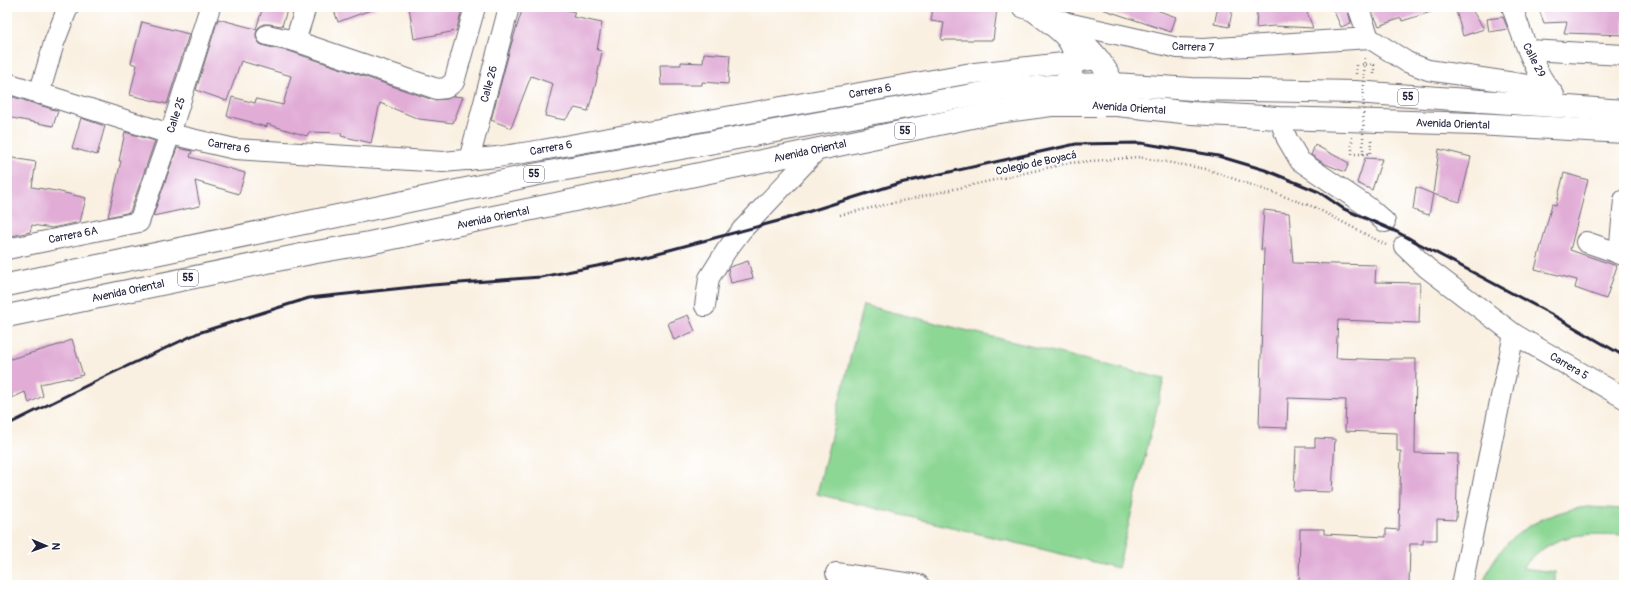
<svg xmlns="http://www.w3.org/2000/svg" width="1631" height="592" font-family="Pangolin,sans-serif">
<rect width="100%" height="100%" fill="#fff"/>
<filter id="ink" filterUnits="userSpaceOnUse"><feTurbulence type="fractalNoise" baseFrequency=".025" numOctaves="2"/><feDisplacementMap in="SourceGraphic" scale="8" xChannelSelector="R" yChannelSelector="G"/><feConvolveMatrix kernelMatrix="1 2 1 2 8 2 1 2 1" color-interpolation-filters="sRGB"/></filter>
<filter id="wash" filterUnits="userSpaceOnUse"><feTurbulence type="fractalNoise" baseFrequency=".012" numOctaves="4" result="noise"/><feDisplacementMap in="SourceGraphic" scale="16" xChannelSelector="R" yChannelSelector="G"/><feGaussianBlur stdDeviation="0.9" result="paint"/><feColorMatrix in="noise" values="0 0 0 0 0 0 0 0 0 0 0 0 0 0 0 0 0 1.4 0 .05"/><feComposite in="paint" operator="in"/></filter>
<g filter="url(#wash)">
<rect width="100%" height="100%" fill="#f9f0e1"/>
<g fill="#8dd794" stroke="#587c68">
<path d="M 863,305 L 1164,379 L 1118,568 L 817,494 Z"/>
<path d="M 1588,507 L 1624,509 L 1624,535 C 1580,533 1554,532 1522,568 L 1555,572 L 1555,585 L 1483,585 C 1496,538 1543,511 1588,507 Z"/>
</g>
<g id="blocks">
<g fill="#e1add7">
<path d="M 263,7 L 288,7 L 282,26 L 269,24 L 263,24 L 258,28 L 256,33 L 256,38 L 260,44 L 265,46 L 292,52 L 433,100 L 447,99 L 454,96 L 463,97 L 453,123 L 419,119 L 380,103 L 371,143 L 341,136 L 342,133 L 309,132 L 307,136 L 267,124 L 267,127 L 251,123 L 251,122 L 227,116 L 232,97 L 255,103 L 256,99 L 283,105 L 291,76 L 241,61 L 227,101 L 196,90 L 218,19 L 256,29 Z"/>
<path d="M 333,7 L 376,7 L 376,8 L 338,22 Z"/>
<path d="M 409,7 L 460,7 L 461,14 L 456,31 L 414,39 Z"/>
<path d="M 523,7 L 554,7 L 575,12 L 573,17 L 602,23 L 597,50 L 602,51 L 596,83 L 588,111 L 575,108 L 565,120 L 545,116 L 553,84 L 531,76 L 511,128 L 491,120 L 511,45 Z"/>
<path d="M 933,7 L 987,7 L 997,9 L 993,40 L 941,40 L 944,23 L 931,21 Z"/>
<path d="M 1102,7 L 1148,7 L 1176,17 L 1171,32 L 1102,9 Z"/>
<path d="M 1218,7 L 1233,7 L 1229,27 L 1214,24 Z"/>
<path d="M 1262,7 L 1305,7 L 1313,28 L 1274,26 L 1256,28 L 1257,11 L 1262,11 Z"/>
<path d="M 1332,7 L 1347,7 L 1351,23 L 1341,27 Z"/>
<path d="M 1370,7 L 1437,7 L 1437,10 L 1402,21 L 1401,18 L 1379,26 Z"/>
<path d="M 1455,7 L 1470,7 L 1484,29 L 1463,36 Z"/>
<path d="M 1538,7 L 1624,7 L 1624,35 L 1564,33 L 1567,22 L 1544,23 Z"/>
<path d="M 1503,17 L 1508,29 L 1489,32 L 1487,19 Z"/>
<path d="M 142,22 L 189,34 L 167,104 L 130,95 L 137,65 L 131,63 Z"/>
<path d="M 704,53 L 730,55 L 728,84 L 702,82 L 702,85 L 661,85 L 660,65 L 681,65 L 681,62 L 703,63 Z"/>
<path d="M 7,95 L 58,111 L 53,126 L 7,117 Z"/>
<path d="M 81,118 L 105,126 L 97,155 L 72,148 Z"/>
<path d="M 125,132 L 155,141 L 130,212 L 108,217 L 121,161 L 119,161 Z"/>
<path d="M 1315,145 L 1349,163 L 1345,172 L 1323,163 L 1311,155 Z"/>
<path d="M 177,148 L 192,151 L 190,157 L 245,173 L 239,194 L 195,181 L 200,206 L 153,216 Z"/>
<path d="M 1439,149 L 1471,157 L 1460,202 L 1433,194 Z"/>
<path d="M 7,157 L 36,162 L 32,187 L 56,191 L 86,198 L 80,222 L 52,228 L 32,225 L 30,232 L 7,237 Z"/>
<path d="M 1365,158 L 1382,159 L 1372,190 L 1357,183 Z"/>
<path d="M 1564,173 L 1588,180 L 1570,250 L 1617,266 L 1606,299 L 1575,288 L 1577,280 L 1535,269 L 1552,204 L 1556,205 Z"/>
<path d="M 1416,187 L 1433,194 L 1429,215 L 1413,210 Z"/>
<path d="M 1264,210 L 1289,213 L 1293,263 L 1376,265 L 1375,282 L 1420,283 L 1419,323 L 1338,320 L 1336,358 L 1389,360 L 1389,359 L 1416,359 L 1415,453 L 1458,454 L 1456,520 L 1437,519 L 1437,540 L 1423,540 L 1423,544 L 1410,544 L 1409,585 L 1299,585 L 1300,529 L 1324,529 L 1324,534 L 1386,537 L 1386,529 L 1399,530 L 1401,451 L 1397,451 L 1397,433 L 1345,431 L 1346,400 L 1288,398 L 1287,428 L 1259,427 L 1264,248 L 1261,250 Z"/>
<path d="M 748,261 L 753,278 L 731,283 L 728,269 L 730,267 Z"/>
<path d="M 688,315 L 695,331 L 674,340 L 668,323 Z"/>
<path d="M 72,339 L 83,375 L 69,379 L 69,378 L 40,384 L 43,396 L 29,403 L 25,392 L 12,398 L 11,391 L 7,392 L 7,360 L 62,344 Z"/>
<path d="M 1315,438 L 1335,439 L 1332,492 L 1294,491 L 1296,447 L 1315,447 Z"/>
</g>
</g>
</g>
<g filter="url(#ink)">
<use href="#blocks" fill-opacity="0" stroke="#6d6a75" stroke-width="1"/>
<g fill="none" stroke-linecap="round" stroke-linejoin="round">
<g stroke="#6d6a75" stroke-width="22">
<g id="minor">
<path d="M 1022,7 L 1063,22 L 1178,48 L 1203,49 L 1369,38"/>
<path d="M 1358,7 L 1369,38 L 1407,62 L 1428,70 L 1549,88"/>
<path d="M 1512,7 C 1522,35 1534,73 1554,95"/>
<path d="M 267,35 L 295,41 L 437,89 L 446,88 L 454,82 L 475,7"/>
<path d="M 295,41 L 306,7"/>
<path d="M 1528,50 L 1624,55"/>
<path d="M 7,83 L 170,134 L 235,149 L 443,162 L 497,157 L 542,150 L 966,74 L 1090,60"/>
<path d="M 39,94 L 54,43 L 68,7"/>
<path d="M 1279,118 L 1287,139 L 1300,161 L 1368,207 L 1385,222"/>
<path d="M 469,160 L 509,7"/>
<path d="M 1586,242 L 1624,255"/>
<path d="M 1404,246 L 1427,268 L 1514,334 L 1624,398"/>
<path d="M 7,249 L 139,222 L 170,134 L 210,7"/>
<path d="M 1619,254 L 1624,200"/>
<path d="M 705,306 L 709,278 L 726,251 L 741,231 L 818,149"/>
<path d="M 836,573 L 919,585"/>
<path d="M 1462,585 L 1514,334"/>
</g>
</g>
<g stroke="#6d6a75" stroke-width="24">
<g id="major">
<path d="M 1035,11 C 1050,24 1077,37 1074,61 C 1073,69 1068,77 1065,85"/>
<path d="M 1063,22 C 1083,43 1111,65 1115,95"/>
<path d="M 7,285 L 533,175 L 1000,90 L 1065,85 L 1114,84 L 1192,89 L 1355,92 L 1624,111"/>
<path d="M 7,316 L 311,253 L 369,243 L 991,113 L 1051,105 L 1117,105 L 1192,113 L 1279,118 L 1476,124 L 1624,132"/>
</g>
</g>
<g stroke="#6d6a75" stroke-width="2.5" stroke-dasharray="1 3" stroke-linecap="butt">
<path d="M 1356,74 L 1356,64 L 1374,65 L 1374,74"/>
<path d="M 1364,75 L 1365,56"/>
<path d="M 1352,137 L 1352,154 L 1370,154 L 1371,140"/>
<path d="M 1363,154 L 1363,142"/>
<path d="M 840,215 L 1069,163 L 1138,157 L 1206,169 L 1314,207 L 1386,245"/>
</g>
<use href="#minor" stroke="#fff" stroke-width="20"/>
<use href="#major" stroke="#fff" stroke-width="22"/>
<path stroke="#22223b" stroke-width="3" d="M 7,425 L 108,375 L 198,333 L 309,298 L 432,285 L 541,277 L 643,257 L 782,220 L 900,183 L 1076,144 L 1141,143 L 1218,156 L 1265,170 L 1319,192 L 1344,209 L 1397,232 L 1551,314 L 1624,356"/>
<path stroke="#6d6a75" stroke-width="2.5" stroke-dasharray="1 3" stroke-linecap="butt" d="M 1363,142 L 1364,75"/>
</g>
</g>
<g text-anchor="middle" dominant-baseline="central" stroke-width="3.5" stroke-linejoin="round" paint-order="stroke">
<g fill="#fff" stroke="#646476" stroke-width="1">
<rect x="1398" y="89" width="20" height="16" rx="3"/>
<rect x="895" y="123" width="20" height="16" rx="3"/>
<rect x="524" y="166" width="20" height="16" rx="3"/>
<rect x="178" y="270" width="20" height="16" rx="3"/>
</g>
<g font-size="10" font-weight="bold" fill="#22223b">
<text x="1408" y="97">55</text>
<text x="905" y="131">55</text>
<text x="534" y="174">55</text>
<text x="188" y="278">55</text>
</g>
<g font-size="11" fill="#22223b" stroke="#fff">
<text transform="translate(1193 47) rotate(2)">Carrera 7</text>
<text transform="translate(1534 60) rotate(63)">Calle 29</text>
<text transform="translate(489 84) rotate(-75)">Calle 26</text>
<text transform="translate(870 91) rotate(-10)">Carrera 6</text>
<text transform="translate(1129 108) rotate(4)">Avenida Oriental</text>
<text transform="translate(176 115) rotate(-72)">Calle 25</text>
<text transform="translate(1453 124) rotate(2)">Avenida Oriental</text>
<text transform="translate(229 146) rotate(9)">Carrera 6</text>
<text transform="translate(551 148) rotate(-10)">Carrera 6</text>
<text transform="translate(810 151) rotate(-12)">Avenida Oriental</text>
<text transform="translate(1036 163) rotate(-12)">Colegio de Boyacá</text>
<text transform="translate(493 218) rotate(-12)">Avenida Oriental</text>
<text transform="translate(73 235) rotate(-11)">Carrera 6A</text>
<text transform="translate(128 291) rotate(-12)">Avenida Oriental</text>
<text transform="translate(1569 366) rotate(30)">Carrera 5</text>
</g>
</g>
<rect width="1631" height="592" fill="none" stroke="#fff" stroke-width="24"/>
<g transform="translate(46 546) rotate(92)" stroke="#ffffff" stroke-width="3" paint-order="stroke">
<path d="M0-3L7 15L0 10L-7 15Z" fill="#22223b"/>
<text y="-6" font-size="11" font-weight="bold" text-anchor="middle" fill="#22223b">N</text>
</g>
</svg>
